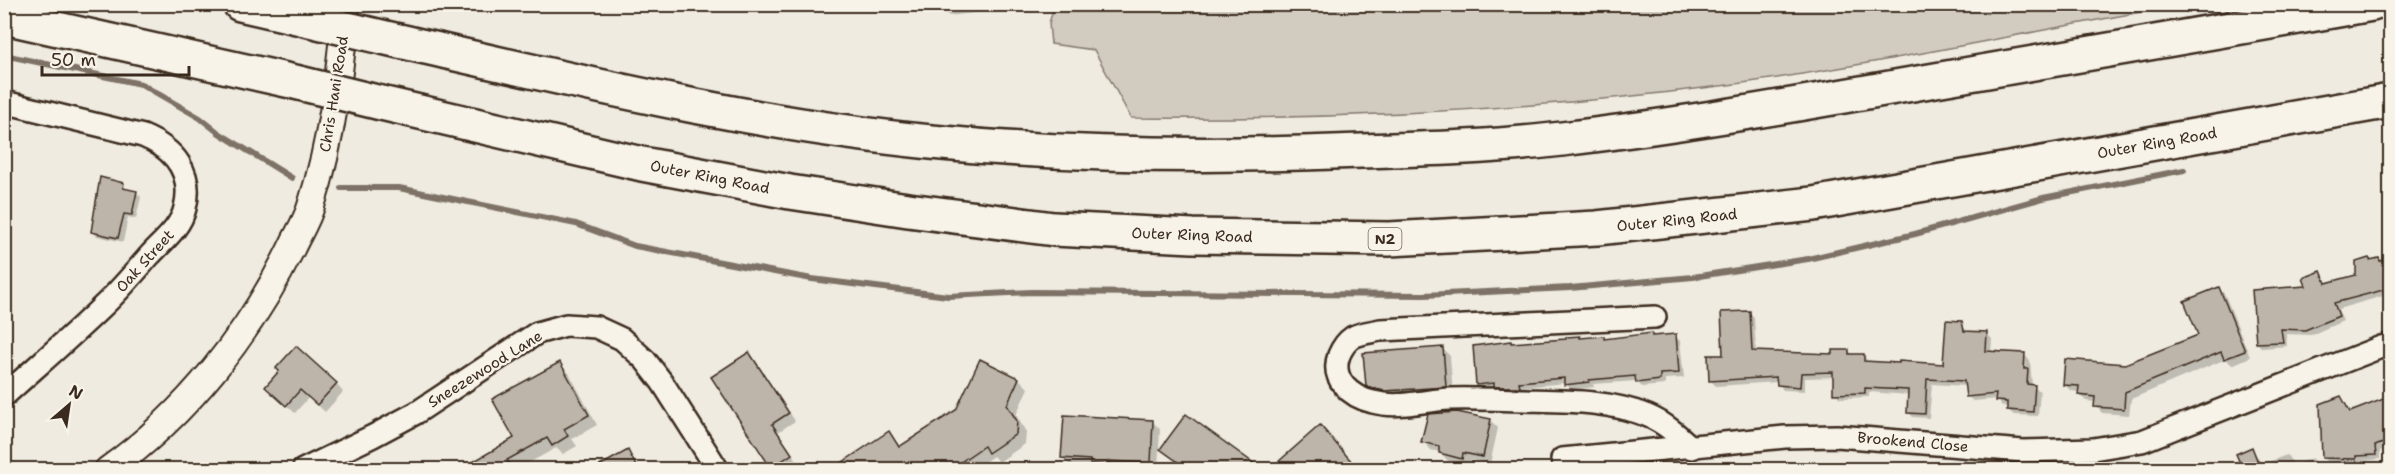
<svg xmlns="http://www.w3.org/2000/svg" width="2395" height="474" font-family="'Shantell Sans',sans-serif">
<rect width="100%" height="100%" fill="#efebe0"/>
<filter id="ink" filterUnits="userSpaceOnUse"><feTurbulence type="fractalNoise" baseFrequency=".0167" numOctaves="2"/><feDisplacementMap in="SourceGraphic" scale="12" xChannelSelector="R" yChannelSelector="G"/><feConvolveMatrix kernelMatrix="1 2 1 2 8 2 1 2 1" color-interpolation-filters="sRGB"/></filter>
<g filter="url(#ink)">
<path fill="#d1cbc0" stroke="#867a6f" stroke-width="1.5" d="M 1055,4 L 2181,4 L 2181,5 C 2028,31 1875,66 1720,86 C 1524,111 1328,120 1131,118 L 1094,50 L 1051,44 L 1049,23 Z"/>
<g fill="#0003">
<path d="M 988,4 L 981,9 L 982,12 L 949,16 L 939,4 Z"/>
<path d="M 123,184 L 127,190 L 137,193 L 141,197 L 136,219 L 128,217 L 123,242 L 97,236 L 93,232 Z"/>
<path d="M 2379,259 L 2382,262 L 2387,261 L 2390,264 L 2390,294 L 2338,309 L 2343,321 L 2311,335 L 2286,334 L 2287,346 L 2262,348 L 2257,343 L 2320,273 L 2328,284 L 2357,276 L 2371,262 Z"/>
<path d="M 2219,288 L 2225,295 L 2250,357 L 2232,365 L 2226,359 L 2131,399 L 2129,415 L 2102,413 L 2096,406 L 2096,402 L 2086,401 L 2080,395 L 2080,392 L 2071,391 L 2065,385 L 2126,365 L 2200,336 Z"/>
<path d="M 1749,312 L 1754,317 L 1756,353 L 1835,355 L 1849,351 L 1853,355 L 1863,355 L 1869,363 L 1944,366 L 1961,323 L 1968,333 L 1987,334 L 1992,339 L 1991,352 L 2024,355 L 2030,360 L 2032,386 L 2040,391 L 2038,416 L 2014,415 L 2008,410 L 2009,407 L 2002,406 L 1997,399 L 1973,401 L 1967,396 L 1966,386 L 1932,384 L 1929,418 L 1913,417 L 1908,412 L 1909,395 L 1869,392 L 1869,397 L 1840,398 L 1835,393 L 1835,377 L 1805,378 L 1805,391 L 1783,390 L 1778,382 L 1716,386 L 1710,380 Z"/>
<path d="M 1651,335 L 1654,337 L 1675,336 L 1680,341 L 1684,378 L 1665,379 L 1665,385 L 1642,387 L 1636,381 L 1593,384 L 1594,387 L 1571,390 L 1566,383 L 1524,387 L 1524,392 L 1501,391 L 1498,388 L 1483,389 L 1477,384 L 1510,342 L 1513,345 L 1567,340 L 1580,337 L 1582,340 L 1603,338 L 1606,341 Z"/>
<path d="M 1442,348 L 1450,356 L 1453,394 L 1393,399 L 1376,394 L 1367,385 Z"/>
<path d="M 749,354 L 756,361 L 795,421 L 778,432 L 798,462 L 787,470 L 774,470 L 772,467 Z"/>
<path d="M 560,364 L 569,373 L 597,425 L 572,439 L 577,446 L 563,454 L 556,448 L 516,470 L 462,470 L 516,439 Z"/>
<path d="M 1019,379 L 1028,388 L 1016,415 L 1026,432 L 1025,444 L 999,462 L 993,456 L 973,470 L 840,470 L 888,433 L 901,447 Z"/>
<path d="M 336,384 L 343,392 L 325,412 L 309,397 L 295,413 L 267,387 Z"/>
<path d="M 2341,398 L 2352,413 L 2390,398 L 2390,446 L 2380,451 L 2380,459 L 2361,461 L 2361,463 L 2329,463 L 2324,458 Z"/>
<path d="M 1490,420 L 1498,428 L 1490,464 L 1471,460 L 1470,465 L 1448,461 L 1440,452 L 1431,450 L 1423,441 Z"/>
<path d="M 1152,421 L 1160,429 L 1158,470 L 1097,470 L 1094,467 L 1071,466 L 1063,458 Z"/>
<path d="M 2252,449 L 2262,464 L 2287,455 L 2294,465 L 2312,458 L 2320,470 L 2233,470 L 2240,466 L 2239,464 Z"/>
<path d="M 627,452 L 641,470 L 595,470 Z"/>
</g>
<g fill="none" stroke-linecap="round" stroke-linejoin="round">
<g stroke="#7e7266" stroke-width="6">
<path d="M 4,55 L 141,84 L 200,118 L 219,133 L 292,178"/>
<path d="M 341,188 L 399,188 L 576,224 L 635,246 L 812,279 L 948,296 L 1032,292 L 1424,295 L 1570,288 L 1693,277 L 1808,259 L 1915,234 L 2043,198 L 2184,170"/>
</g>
</g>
<g fill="#bdb5aa" stroke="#3b2a1e" stroke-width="1.5">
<path d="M 100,177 L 124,183 L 123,188 L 137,191 L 132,215 L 124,214 L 118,238 L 91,232 Z"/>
<path d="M 2369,258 L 2370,260 L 2379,258 L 2380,261 L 2388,259 L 2391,270 L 2391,288 L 2334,303 L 2339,316 L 2305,330 L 2281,329 L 2283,342 L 2256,343 L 2252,290 L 2306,286 L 2303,278 L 2321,271 L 2326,283 L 2356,275 L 2356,262 Z"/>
<path d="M 2219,287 L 2245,351 L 2224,359 L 2221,352 L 2125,392 L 2124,409 L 2094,407 L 2095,397 L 2078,395 L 2079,386 L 2063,385 L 2065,359 L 2125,364 L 2198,335 L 2184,301 Z"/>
<path d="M 1750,311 L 1752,351 L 1833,354 L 1833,350 L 1849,350 L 1849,354 L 1864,354 L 1864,361 L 1899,363 L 1899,361 L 1943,364 L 1946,320 L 1962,321 L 1964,331 L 1987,332 L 1986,351 L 2025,353 L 2024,369 L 2028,369 L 2027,384 L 2035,385 L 2033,412 L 2007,410 L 2007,402 L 1995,401 L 1996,394 L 1966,397 L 1964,381 L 1927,379 L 1925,414 L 1907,413 L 1908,390 L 1865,388 L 1865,393 L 1833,394 L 1833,372 L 1801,373 L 1800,387 L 1777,385 L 1776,377 L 1709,381 L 1708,355 L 1723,355 L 1721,312 Z"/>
<path d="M 1652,333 L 1652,336 L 1676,334 L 1679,373 L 1660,374 L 1660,380 L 1636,383 L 1635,376 L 1589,380 L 1589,382 L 1564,385 L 1564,378 L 1519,382 L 1520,387 L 1494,387 L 1494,383 L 1476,385 L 1473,346 L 1511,341 L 1511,343 L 1566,339 L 1566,337 L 1580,336 L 1580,338 L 1604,336 L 1604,339 Z"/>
<path d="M 296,346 L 337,383 L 317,405 L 300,390 L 286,406 L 265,387 L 279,371 L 276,368 Z"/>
<path d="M 1443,347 L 1446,387 L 1384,391 L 1366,386 L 1363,353 Z"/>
<path d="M 749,352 L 789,413 L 772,424 L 792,454 L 771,468 L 711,377 Z"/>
<path d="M 980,359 L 1019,378 L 1007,405 L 1017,421 L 1016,434 L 988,453 L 984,446 L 949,470 L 831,470 L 889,431 L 899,447 L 956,410 Z"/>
<path d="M 560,362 L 589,415 L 564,429 L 568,436 L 552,446 L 547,438 L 507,460 L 510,465 L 502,470 L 459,470 L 514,438 L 492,399 Z"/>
<path d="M 2341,396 L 2350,412 L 2391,396 L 2391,440 L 2375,446 L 2376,455 L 2356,456 L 2356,459 L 2322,458 L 2320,404 Z"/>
<path d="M 1457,412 L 1491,419 L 1483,457 L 1463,453 L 1462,459 L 1439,453 L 1439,446 L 1421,442 L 1428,414 Z"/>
<path d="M 1186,414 L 1263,470 L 1189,470 L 1160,449 Z"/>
<path d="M 1064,415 L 1153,420 L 1151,463 L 1109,461 L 1109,465 L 1090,464 L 1090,460 L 1061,458 Z"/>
<path d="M 1320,425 L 1359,470 L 1269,470 Z"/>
<path d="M 2252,447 L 2261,470 L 2243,470 L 2236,454 Z"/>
<path d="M 628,450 L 638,470 L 592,470 Z"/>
</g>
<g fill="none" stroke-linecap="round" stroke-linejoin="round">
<g stroke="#3b2a1e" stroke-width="26">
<g id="minor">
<path d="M 4,102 L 143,136 C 174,149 194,172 185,208 C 181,227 163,241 150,255 C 135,272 120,290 103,306 C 71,337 37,366 4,396"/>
<path d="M 1655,317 L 1380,330 C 1372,332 1360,333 1353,337 C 1347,341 1342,348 1339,355 C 1330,380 1351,397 1373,402 C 1399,409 1424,400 1450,399 C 1474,398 1499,400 1523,400 C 1565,401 1608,400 1648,416 C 1665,423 1679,436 1692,448"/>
<path d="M 1562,459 L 1785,437 L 1837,436 L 2023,451 L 2093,449 L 2142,441 L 2381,347 L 2390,345"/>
<path d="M 303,470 L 373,436 L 416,413 L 537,333 L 566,325 L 596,327 L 622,339 L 645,360 L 662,382 L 718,470"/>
</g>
</g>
<g stroke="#3b2a1e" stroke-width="30">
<path id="tertiary" d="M 108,470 C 187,414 250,333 292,247 C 298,234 307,220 311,206 C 332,140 340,73 346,4"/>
</g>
<g stroke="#3b2a1e" stroke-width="38">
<g id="motorway">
<path d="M 240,4 L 305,19"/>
<path d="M 4,17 L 295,82"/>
<path d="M 399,41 C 575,81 751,124 931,142 C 1074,156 1218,157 1361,151 C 1428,149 1495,147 1562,139 C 1681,125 1799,104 1918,83 C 2070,57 2221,31 2372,4"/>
<path d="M 381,103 L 642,164 L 790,192 L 908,210 L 1054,229 L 1193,236 L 1389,239 L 1597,228 L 1813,204 L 2390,101"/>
</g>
</g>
<use href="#minor" stroke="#f7f3e8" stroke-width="21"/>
<use href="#tertiary" stroke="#f7f3e8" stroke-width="26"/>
<use href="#motorway" stroke="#f7f3e8" stroke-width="33"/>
<g stroke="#3b2a1e" stroke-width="38" stroke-linecap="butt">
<g id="motorway-bridge">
<path d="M 305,19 L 399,41"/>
<path d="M 295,82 L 381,103"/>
</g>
</g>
<use href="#motorway-bridge" stroke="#f7f3e8" stroke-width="33"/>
</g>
</g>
<g text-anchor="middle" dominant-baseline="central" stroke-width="5" stroke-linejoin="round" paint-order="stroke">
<rect fill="#f7f3e8" stroke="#73665b" stroke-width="1.5" x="1368.5" y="228" width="33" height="22" rx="4.5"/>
<g font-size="14" font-weight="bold" fill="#3b2a1e">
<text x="1385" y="239">N2</text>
</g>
<g font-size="15" fill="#3b2a1e" stroke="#f7f3e8">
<text transform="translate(334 94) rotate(-81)">Chris Hani Road</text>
<text transform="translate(2157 143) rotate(-10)">Outer Ring Road</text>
<text transform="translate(710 177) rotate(11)">Outer Ring Road</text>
<text transform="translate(1677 220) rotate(-6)">Outer Ring Road</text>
<text transform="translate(1192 235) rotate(2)">Outer Ring Road</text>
<text transform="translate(145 261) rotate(-48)">Oak Street</text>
<text transform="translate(485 369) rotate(-32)">Sneezewood Lane</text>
<text transform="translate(1913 442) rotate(5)">Brookend Close</text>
</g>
</g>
<rect width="2395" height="474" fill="none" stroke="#f7f3e8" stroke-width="24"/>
<rect x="12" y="12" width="2371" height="450" fill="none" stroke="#3b2a1e" stroke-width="2" filter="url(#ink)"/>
<g transform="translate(69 405) rotate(29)" stroke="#f7f3e8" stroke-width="4.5" paint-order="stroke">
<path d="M0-4.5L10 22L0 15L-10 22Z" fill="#3b2a1e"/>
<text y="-9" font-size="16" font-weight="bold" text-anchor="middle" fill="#3b2a1e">N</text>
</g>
<path d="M42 66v9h147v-9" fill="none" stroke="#3b2a1e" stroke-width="3"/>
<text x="51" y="66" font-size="18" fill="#3b2a1e" stroke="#f7f3e8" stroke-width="4.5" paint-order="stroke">50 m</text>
</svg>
